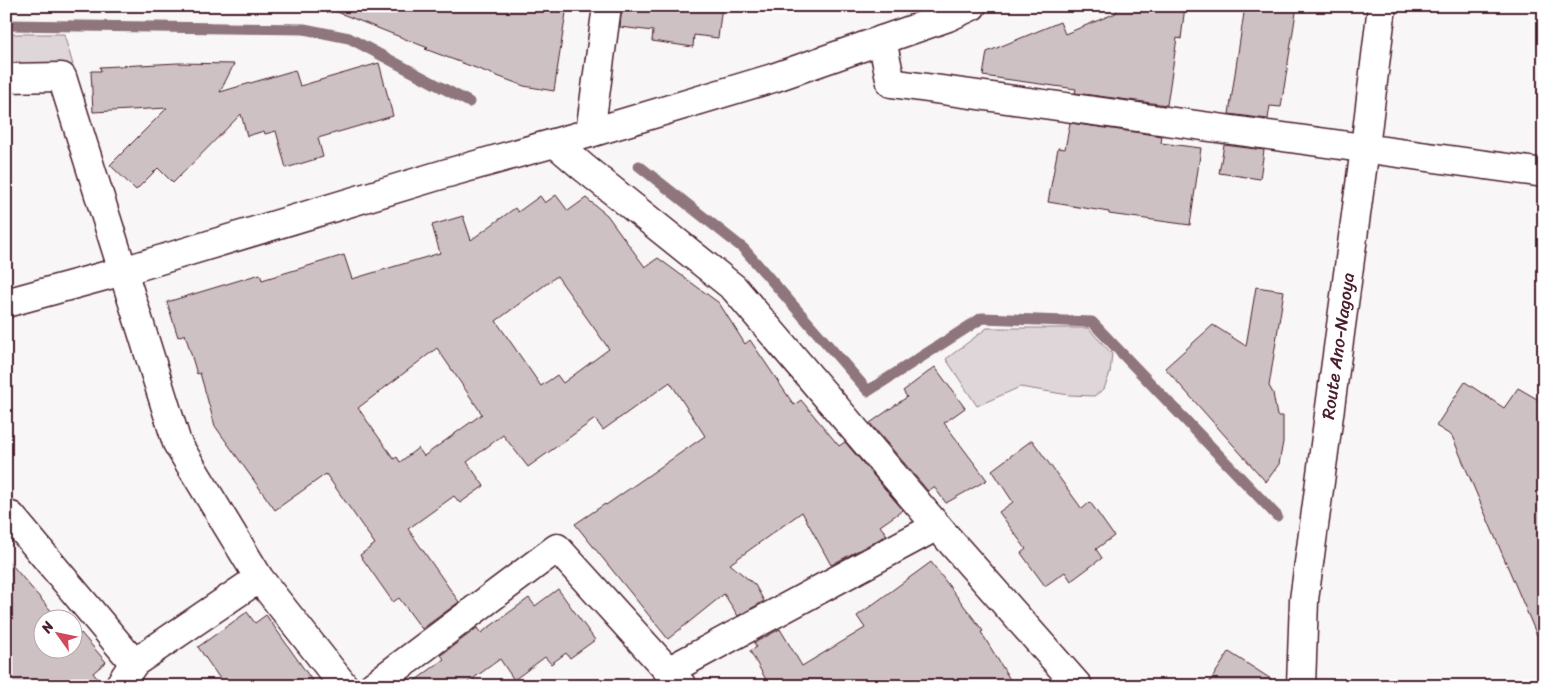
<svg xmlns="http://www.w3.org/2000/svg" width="1550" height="692" font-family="Sriracha,sans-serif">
<rect width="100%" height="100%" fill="#f8f6f7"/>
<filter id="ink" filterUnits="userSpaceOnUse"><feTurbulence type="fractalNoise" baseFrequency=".02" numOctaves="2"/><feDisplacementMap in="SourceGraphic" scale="10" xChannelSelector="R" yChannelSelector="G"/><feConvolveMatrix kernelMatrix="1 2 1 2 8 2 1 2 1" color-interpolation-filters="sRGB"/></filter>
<g filter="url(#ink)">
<g fill="#ded6d9" stroke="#947a82">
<path d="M 6,34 L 64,34 L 73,65 L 6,66 Z"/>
<path d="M 987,328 L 1088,328 L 1112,354 L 1110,373 L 1104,389 L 1094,396 L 1069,395 L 1020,387 L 977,406 L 946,359 Z"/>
</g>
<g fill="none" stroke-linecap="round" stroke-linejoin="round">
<g stroke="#8f747b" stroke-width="11">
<path d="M 6,25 L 304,29 L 349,38 L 469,102"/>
<path d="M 639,166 L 744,249 L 868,391 L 982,318 L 1092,322 L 1277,516"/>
</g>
</g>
<g fill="#cdc1c4" stroke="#4a1f2b" fill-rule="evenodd">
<path d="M 327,6 L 567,6 L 554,91 L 524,86 L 425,49 L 428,48 L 327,8 Z"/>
<path d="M 622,6 L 722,6 L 718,38 L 694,35 L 693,47 L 652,41 L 653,31 L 620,27 Z"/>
<path d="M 1117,6 L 1185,6 L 1181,39 L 1177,38 L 1167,105 L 1075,93 L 1076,89 L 983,76 L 987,52 L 1060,22 L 1065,34 L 1116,13 Z"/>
<path d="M 1245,6 L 1297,6 L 1281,107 L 1270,106 L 1268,119 L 1229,114 Z"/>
<path d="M 178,63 L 234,64 L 220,92 L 295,70 L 300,86 L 379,63 L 393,116 L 318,138 L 323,157 L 286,168 L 276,131 L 265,134 L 264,131 L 247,136 L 241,114 L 173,183 L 158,168 L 136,190 L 110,165 L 167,108 L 93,112 L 91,71 L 101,71 L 100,67 Z"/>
<path d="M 1070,123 L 1162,136 L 1161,143 L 1201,148 L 1190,225 L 1109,214 L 1109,212 L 1048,202 L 1058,148 L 1065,149 Z"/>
<path d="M 1224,145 L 1264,150 L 1260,179 L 1219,173 Z"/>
<path d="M 556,195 L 568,211 L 586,198 L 607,215 L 645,267 L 658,258 L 719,303 L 745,344 L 750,340 L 794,405 L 801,400 L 839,446 L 845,442 L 903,510 L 880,526 L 887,535 L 831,565 L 802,512 L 730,564 L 755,585 L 764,601 L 738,616 L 724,594 L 668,639 L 575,524 L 605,504 L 606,505 L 705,436 L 670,382 L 603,430 L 595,419 L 528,467 L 503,435 L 467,462 L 484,486 L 460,503 L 454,496 L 408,529 L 459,602 L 422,629 L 399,598 L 393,602 L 360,555 L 375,544 L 326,474 L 275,510 L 215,426 L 200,373 L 197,374 L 185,334 L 178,337 L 167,302 L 260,274 L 262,280 L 344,255 L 352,279 L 440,253 L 432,225 L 463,216 L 471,240 L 515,208 L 518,212 L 540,196 L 545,203 ZM 557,276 L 609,349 L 563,383 L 557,375 L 541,386 L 496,321 ZM 437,348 L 482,414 L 424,456 L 418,448 L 400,462 L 397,457 L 394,459 L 358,408 Z"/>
<path d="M 1256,287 L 1284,291 L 1269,386 L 1273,393 L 1277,416 L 1283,416 L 1283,442 L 1279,464 L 1266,482 L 1165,368 L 1213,325 L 1246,346 Z"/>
<path d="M 935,367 L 965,408 L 944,423 L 987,480 L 946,503 L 934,487 L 928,491 L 870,423 L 907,397 L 903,391 Z"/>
<path d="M 1465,382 L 1504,408 L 1518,388 L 1544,403 L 1544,652 L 1452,436 L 1436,426 Z"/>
<path d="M 1032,440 L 1082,509 L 1090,502 L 1114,536 L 1096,549 L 1102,558 L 1071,581 L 1065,572 L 1045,586 L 1021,553 L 1026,549 L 999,512 L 1013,502 L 992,470 Z"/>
<path d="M 6,558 L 59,620 L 42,620 L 42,650 L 72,650 L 72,636 L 75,639 L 81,633 L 106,662 L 93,673 L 103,686 L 6,686 Z"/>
<path d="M 931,562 L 983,631 L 981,632 L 1014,686 L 768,686 L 769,685 L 750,651 L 757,647 L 754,643 L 780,629 L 802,666 L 865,628 L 857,616 Z"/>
<path d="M 558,589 L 595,640 L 570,658 L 566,653 L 551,664 L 545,657 L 514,680 L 500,659 L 463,686 L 408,686 L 444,659 L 441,655 L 477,628 L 481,633 L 529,598 L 535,606 Z"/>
<path d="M 247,612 L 255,623 L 266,615 L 316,686 L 225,686 L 198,647 Z"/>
<path d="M 1229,652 L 1282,686 L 1207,686 Z"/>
</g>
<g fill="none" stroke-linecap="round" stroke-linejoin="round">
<g stroke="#4a1f2b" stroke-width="31">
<g id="street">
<path d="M 882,40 L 891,83 L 1544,173"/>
<path d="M 6,78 L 62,77 L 177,443 L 259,578 L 344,686"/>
<path d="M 590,133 L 607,6"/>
<path d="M 555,143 L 583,167 L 734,288 L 937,526 L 1078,686"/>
<path d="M 6,515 L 11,516 L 134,663"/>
<path d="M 668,671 L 937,526"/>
<path d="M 119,686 L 134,663 L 259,578"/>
<path d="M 373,686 L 557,548 L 682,686"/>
</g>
</g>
<g stroke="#4a1f2b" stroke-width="31">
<g id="secondary">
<path d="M 6,303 L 123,271 L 444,174 L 590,133 L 773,78 L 948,17 L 972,6"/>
<path d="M 1301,686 L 1304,600 L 1365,148 L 1382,6"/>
</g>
</g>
<use href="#street" stroke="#fff" stroke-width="28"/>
<use href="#secondary" stroke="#fff" stroke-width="28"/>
</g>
</g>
<g text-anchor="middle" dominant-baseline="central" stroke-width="4" stroke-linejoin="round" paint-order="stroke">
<g font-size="18" fill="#4a1f2b" stroke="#fff">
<text transform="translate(1338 346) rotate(-82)">Route Ano-Nagoya</text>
</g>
</g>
<rect width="1550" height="692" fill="none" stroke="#fff" stroke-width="25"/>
<rect x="12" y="12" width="1525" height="667" fill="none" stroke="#4a1f2b" stroke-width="2" filter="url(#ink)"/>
<g transform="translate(58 634) rotate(303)"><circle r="24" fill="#ffffff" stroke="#b7a5aa"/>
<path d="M0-4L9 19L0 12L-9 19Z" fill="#d1495b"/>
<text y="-8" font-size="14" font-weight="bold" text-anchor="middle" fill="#4a1f2b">N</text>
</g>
</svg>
